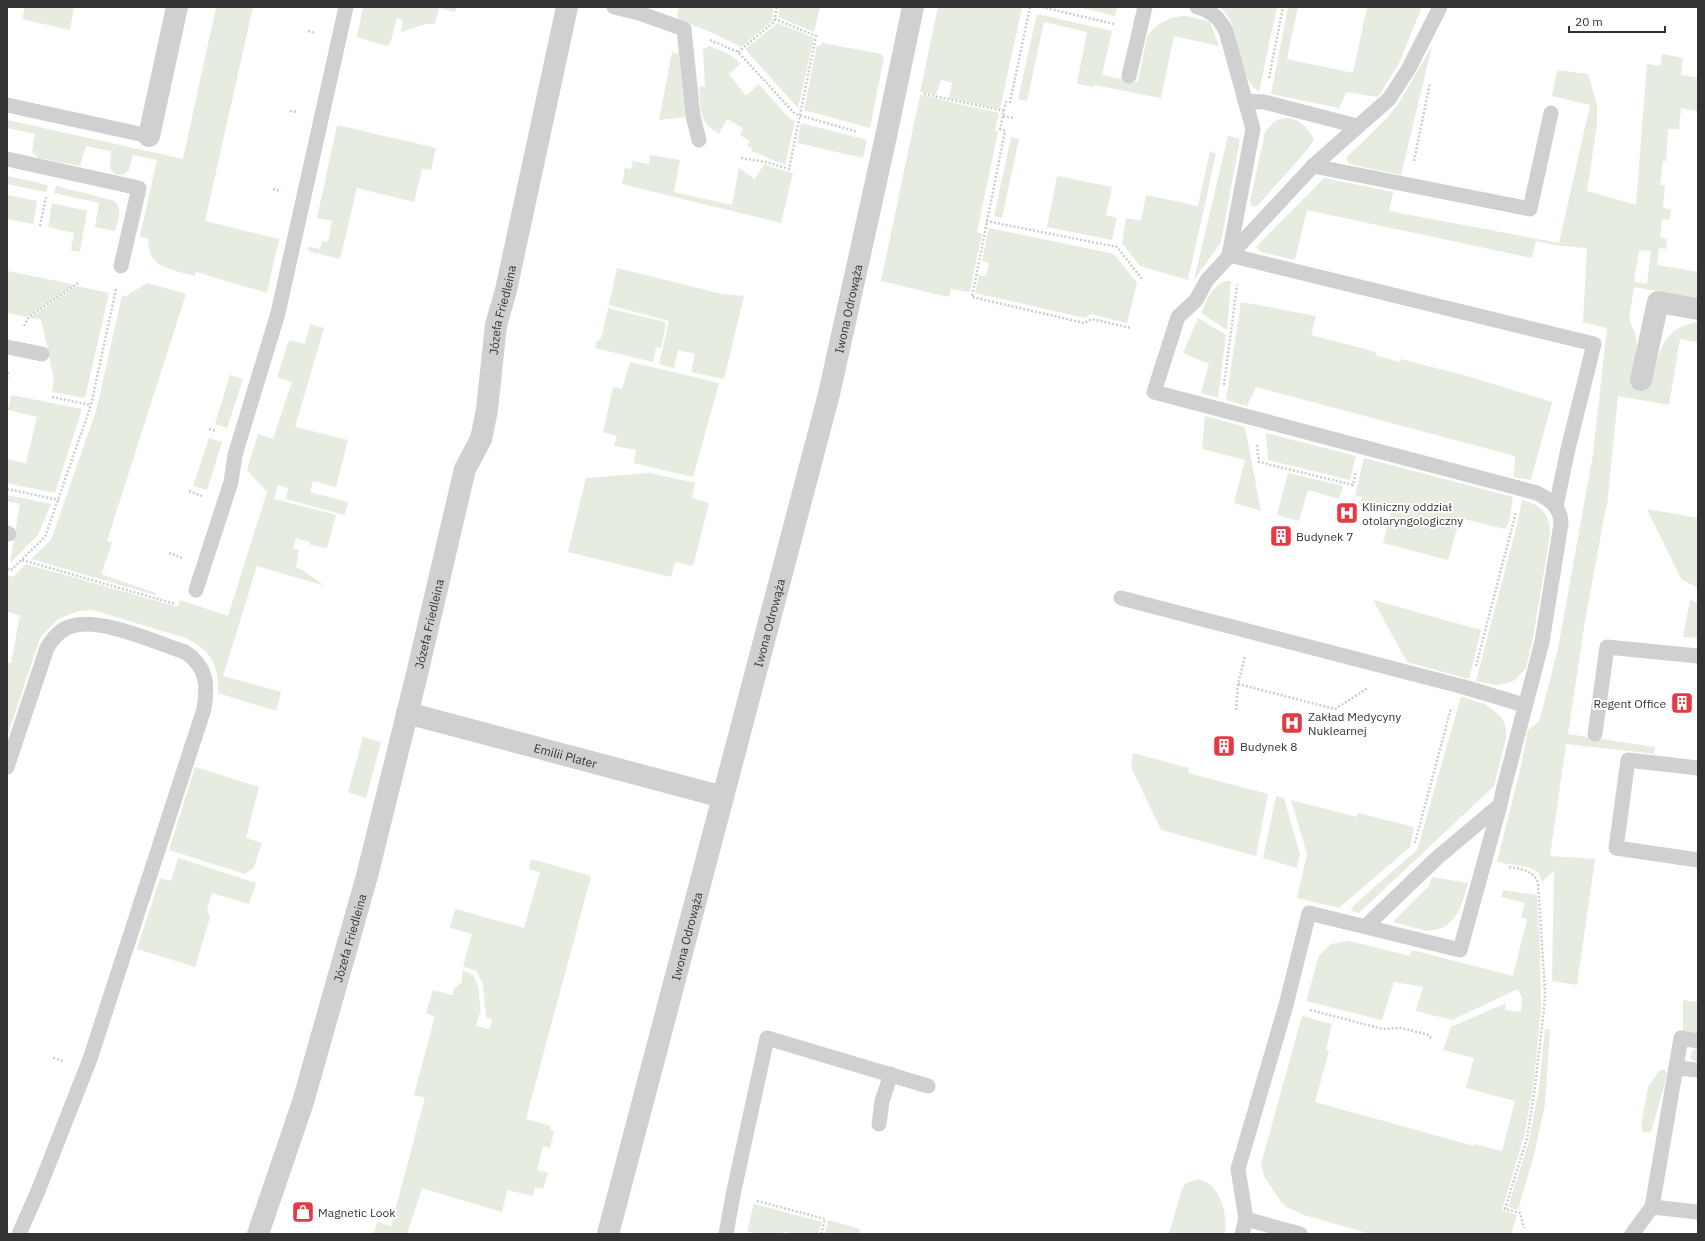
<svg xmlns="http://www.w3.org/2000/svg" width="1705" height="1241" font-family="'IBM Plex Sans',sans-serif">
<rect width="100%" height="100%" fill="#fff"/>
<g fill="#e6ecdf" fill-rule="evenodd">
<path d="M 25,7 L 74,7 L 70,30 L 22,19 Z"/>
<path d="M 216,7 L 253,7 L 205,221 L 279,239 L 267,293 L 196,272 L 195,276 C 184,273 157,268 152,257 C 149,252 148,245 148,239 L 140,236 L 157,160 L 133,155 L 129,170 L 123,175 L 114,174 L 110,167 L 111,151 L 86,146 L 80,166 L 38,158 L 32,152 L 35,134 L 7,128 L 7,120 L 183,159 Z"/>
<path d="M 363,7 L 457,7 L 455,12 L 439,8 L 435,24 L 426,24 L 401,32 L 403,20 L 397,18 L 390,44 L 386,46 L 357,37 Z"/>
<path d="M 679,7 L 774,7 L 772,21 L 741,47 L 711,32 L 679,20 L 677,14 Z"/>
<path d="M 780,7 L 820,7 L 814,32 L 778,17 Z"/>
<path d="M 938,7 L 1022,7 L 1000,109 L 949,98 L 952,83 L 941,80 L 936,95 L 920,92 Z"/>
<path d="M 1079,7 L 1117,7 L 1115,16 Z"/>
<path d="M 1220,7 L 1277,7 L 1259,92 C 1232,72 1245,29 1220,7 Z"/>
<path d="M 1288,7 L 1298,7 L 1287,59 L 1353,73 L 1367,7 L 1422,7 L 1399,63 L 1378,97 L 1346,92 L 1339,108 L 1271,94 Z"/>
<path d="M 1037,14 L 1112,31 L 1102,75 L 1138,82 L 1147,37 C 1154,25 1170,16 1185,16 C 1193,17 1202,20 1210,22 L 1219,46 L 1174,36 L 1161,98 L 1094,85 L 1093,87 L 1077,84 L 1087,32 L 1044,22 L 1027,101 L 1018,99 Z"/>
<path d="M 778,23 L 814,38 L 798,108 L 745,49 Z"/>
<path d="M 822,43 L 882,54 L 882,57 L 884,57 L 870,128 L 804,110 L 817,45 L 821,46 Z"/>
<path d="M 709,46 L 727,53 L 741,63 L 729,74 L 746,96 L 759,84 L 790,119 L 795,121 L 785,165 L 751,151 L 752,148 L 747,146 L 750,141 L 740,135 L 743,128 L 727,119 L 719,134 C 698,122 701,109 699,87 L 705,86 L 703,50 Z"/>
<path d="M 1432,46 L 1401,175 L 1349,164 L 1346,158 L 1387,118 L 1397,106 Z"/>
<path d="M 672,52 L 679,54 L 685,117 L 659,120 Z"/>
<path d="M 1662,54 L 1683,58 L 1681,75 L 1698,78 L 1698,111 L 1681,108 L 1679,129 L 1668,129 L 1666,161 L 1663,161 L 1660,185 L 1665,186 L 1663,208 L 1671,209 L 1669,220 L 1662,219 L 1660,237 L 1667,239 L 1666,249 L 1659,248 L 1657,265 L 1698,272 L 1698,298 L 1634,287 L 1629,319 L 1635,334 L 1637,346 L 1631,381 L 1654,367 C 1663,341 1669,327 1698,322 L 1698,342 L 1680,339 L 1669,405 L 1618,396 L 1607,507 L 1606,507 L 1584,627 L 1568,734 L 1655,747 L 1654,754 L 1566,744 L 1550,856 L 1595,859 L 1577,985 L 1552,981 L 1554,870 L 1542,882 L 1538,872 L 1528,867 L 1497,862 L 1521,766 L 1528,730 L 1539,722 L 1558,649 L 1593,454 L 1607,328 L 1583,322 L 1587,248 L 1561,246 L 1536,241 L 1532,258 L 1307,210 L 1295,260 L 1261,252 L 1256,247 L 1324,178 L 1393,192 L 1389,211 L 1559,243 L 1590,105 L 1552,96 L 1557,70 L 1588,74 L 1597,105 L 1597,124 L 1587,191 L 1636,205 L 1647,64 L 1660,66 ZM 1639,250 L 1651,251 L 1647,284 L 1634,282 Z"/>
<path d="M 920,95 L 999,113 L 995,130 L 998,132 L 977,232 L 982,234 L 970,292 L 951,289 L 949,297 L 881,281 Z"/>
<path d="M 1288,118 C 1303,121 1306,127 1314,139 L 1308,149 L 1257,206 L 1251,206 L 1250,202 L 1265,132 L 1273,123 L 1279,119 Z"/>
<path d="M 801,123 L 867,140 L 863,158 L 797,143 Z"/>
<path d="M 337,125 L 436,148 L 431,170 L 422,169 L 414,202 L 357,188 L 340,259 L 311,252 L 307,248 L 311,247 L 320,249 L 322,241 L 328,242 L 332,221 L 317,218 Z"/>
<path d="M 1228,136 L 1240,139 L 1221,242 L 1194,280 Z"/>
<path d="M 1011,137 L 1019,139 L 1002,218 L 994,216 Z"/>
<path d="M 1210,151 L 1216,154 L 1188,280 L 1140,266 L 1122,243 L 1126,218 L 1141,221 L 1146,195 L 1198,206 Z"/>
<path d="M 650,155 L 680,160 L 674,192 L 732,205 L 739,168 L 755,179 L 764,164 L 771,167 L 793,173 L 781,223 L 622,184 L 625,168 L 631,169 L 633,161 L 649,164 Z"/>
<path d="M 7,176 L 48,185 L 46,192 L 7,184 Z"/>
<path d="M 1057,176 L 1112,187 L 1106,215 L 1117,218 L 1112,240 L 1047,227 Z"/>
<path d="M 56,186 L 115,201 C 123,210 118,220 115,231 L 95,227 L 99,203 L 54,193 Z"/>
<path d="M 7,195 L 37,201 L 33,224 L 7,219 Z"/>
<path d="M 52,203 L 87,211 L 80,252 L 71,250 L 74,233 L 48,227 Z"/>
<path d="M 989,228 L 1114,254 L 1137,283 L 1127,323 L 1091,314 L 1085,318 L 975,293 L 979,275 L 986,276 L 989,263 L 982,261 Z"/>
<path d="M 617,268 L 722,294 L 744,296 L 724,379 L 691,372 L 695,354 L 678,350 L 674,368 L 659,364 L 669,321 L 609,305 Z"/>
<path d="M 7,271 L 71,284 L 73,286 L 27,317 L 7,313 Z"/>
<path d="M 1224,281 L 1231,281 L 1227,330 L 1201,313 C 1208,298 1210,290 1224,281 Z"/>
<path d="M 147,283 L 186,294 L 107,541 L 112,543 L 101,574 L 156,593 L 155,595 L 31,559 L 51,540 L 96,411 L 122,296 L 126,296 Z"/>
<path d="M 76,286 L 109,293 L 85,398 L 52,392 L 54,380 L 41,319 L 30,318 Z"/>
<path d="M 1241,302 L 1316,316 L 1311,335 L 1376,352 L 1375,355 L 1399,362 L 1400,359 L 1463,375 L 1552,402 L 1531,480 L 1514,477 L 1515,456 L 1256,387 L 1247,406 L 1226,400 Z"/>
<path d="M 608,308 L 665,322 L 665,324 L 666,324 L 661,348 L 656,347 L 653,362 L 595,348 L 596,342 L 601,339 Z"/>
<path d="M 1198,318 L 1226,335 L 1218,398 L 1201,393 L 1209,364 L 1183,353 Z"/>
<path d="M 310,324 L 324,328 L 295,427 L 348,440 L 336,487 L 313,481 L 310,492 L 348,502 L 345,515 L 286,499 L 288,488 L 278,485 L 274,499 L 336,515 L 327,548 L 310,545 L 310,542 L 296,538 L 293,549 L 299,550 L 296,568 L 301,569 L 322,584 L 322,585 L 257,566 L 223,676 L 281,692 L 276,711 L 218,693 C 219,666 211,650 186,638 L 103,613 L 91,610 L 78,611 L 58,619 L 40,638 L 7,737 L 7,663 L 11,663 L 20,615 L 7,612 L 7,575 L 13,577 L 26,564 L 178,607 L 180,600 L 228,616 L 267,492 L 247,470 L 258,434 L 273,439 L 292,382 L 277,377 L 289,340 L 305,344 Z"/>
<path d="M 630,362 L 719,383 L 693,477 L 634,463 L 636,450 L 614,446 L 617,436 L 603,432 L 613,387 L 622,389 Z"/>
<path d="M 230,375 L 243,379 L 227,428 L 215,424 Z"/>
<path d="M 11,395 L 82,409 L 55,493 L 7,483 L 7,459 L 26,463 L 37,417 L 8,410 Z"/>
<path d="M 1205,416 L 1245,427 L 1261,511 L 1234,503 L 1245,460 L 1202,449 Z"/>
<path d="M 1266,433 L 1356,456 L 1350,480 L 1268,460 Z"/>
<path d="M 209,438 L 222,442 L 207,490 L 193,486 Z"/>
<path d="M 1364,458 L 1513,497 L 1509,522 L 1505,529 L 1460,518 L 1448,560 L 1383,543 L 1391,513 L 1360,504 L 1362,497 L 1355,495 Z"/>
<path d="M 650,473 L 695,483 L 692,498 L 709,503 L 693,566 L 675,562 L 671,577 L 568,552 L 586,478 Z"/>
<path d="M 1288,473 L 1343,486 L 1339,499 L 1308,490 L 1299,521 L 1277,515 Z"/>
<path d="M 7,495 L 51,504 L 38,535 L 10,563 L 20,504 L 7,501 Z"/>
<path d="M 1522,500 C 1542,506 1550,513 1550,535 L 1533,638 L 1526,668 L 1515,680 L 1508,683 L 1496,685 L 1476,681 L 1517,525 Z"/>
<path d="M 1647,509 L 1698,518 L 1698,588 L 1681,579 Z"/>
<path d="M 1373,600 L 1481,630 L 1469,679 L 1407,662 Z"/>
<path d="M 1690,600 L 1698,603 L 1698,638 L 1683,637 Z"/>
<path d="M 1461,697 L 1485,704 L 1493,710 L 1502,718 L 1506,728 L 1506,738 L 1494,786 L 1359,913 L 1351,911 L 1355,904 L 1417,850 Z"/>
<path d="M 363,737 L 381,742 L 366,798 L 348,792 Z"/>
<path d="M 1133,753 L 1189,768 L 1188,773 L 1268,794 L 1256,856 L 1161,830 L 1131,767 Z"/>
<path d="M 195,767 L 259,787 L 246,838 L 262,843 L 254,867 L 245,874 L 169,850 Z"/>
<path d="M 1276,796 L 1284,798 L 1300,854 L 1297,868 L 1263,858 Z"/>
<path d="M 1291,800 L 1357,817 L 1358,813 L 1414,827 L 1410,847 L 1339,908 L 1297,898 L 1307,854 Z"/>
<path d="M 178,858 L 256,883 L 249,904 L 212,893 L 207,910 L 210,917 L 195,967 L 137,949 L 160,878 L 171,881 Z"/>
<path d="M 531,859 L 591,876 L 526,1119 L 551,1126 L 550,1130 L 554,1131 L 550,1148 L 543,1146 L 537,1170 L 548,1173 L 543,1189 L 535,1187 L 533,1196 L 507,1190 L 502,1212 L 422,1188 L 407,1234 L 373,1234 L 378,1222 L 391,1226 L 425,1098 L 414,1095 L 435,1016 L 426,1013 L 433,990 L 452,995 L 454,989 L 462,982 L 462,970 L 473,975 L 478,986 L 481,1015 L 479,1014 L 476,1026 L 490,1029 L 492,1019 L 486,1017 L 483,984 L 477,972 L 463,966 L 472,934 L 450,928 L 455,909 L 524,928 L 540,872 L 529,869 Z"/>
<path d="M 1432,877 L 1468,883 C 1462,906 1454,934 1424,930 C 1414,928 1403,924 1393,922 L 1429,886 Z"/>
<path d="M 1503,890 L 1537,895 L 1540,952 L 1541,1007 L 1533,1088 L 1524,1136 L 1502,1210 L 1517,1215 L 1511,1234 L 1371,1234 L 1304,1215 L 1286,1207 L 1279,1199 L 1264,1176 L 1261,1164 L 1302,1016 L 1332,1024 L 1326,1050 L 1329,1051 L 1315,1102 L 1474,1146 L 1475,1144 L 1502,1151 L 1515,1101 L 1466,1088 L 1474,1058 L 1443,1050 L 1451,1027 L 1506,1003 L 1505,1010 L 1521,1012 L 1522,998 L 1518,989 L 1452,1020 L 1416,1011 L 1423,987 L 1394,982 L 1382,1020 L 1306,1001 L 1319,956 L 1331,944 L 1349,941 L 1410,956 L 1412,950 L 1513,976 L 1527,919 L 1521,917 L 1525,903 L 1501,897 Z"/>
<path d="M 1683,1000 L 1698,1002 L 1698,1033 L 1683,1031 Z"/>
<path d="M 1545,1029 L 1550,1029 L 1545,1104 L 1534,1155 L 1518,1210 L 1508,1207 L 1529,1141 L 1539,1088 Z"/>
<path d="M 1695,1049 L 1698,1049 L 1698,1062 L 1692,1060 L 1690,1057 L 1692,1051 Z"/>
<path d="M 1660,1070 L 1665,1070 L 1667,1075 L 1652,1129 L 1650,1132 L 1643,1132 L 1641,1126 L 1648,1087 Z"/>
<path d="M 1197,1179 C 1220,1182 1228,1215 1225,1234 L 1169,1234 L 1182,1189 L 1186,1183 Z"/>
<path d="M 754,1204 L 822,1222 L 818,1234 L 794,1234 L 783,1231 L 782,1234 L 758,1234 L 747,1231 Z"/>
<path d="M 828,1220 L 860,1229 L 859,1234 L 825,1234 Z"/>
</g>
<g fill="none" stroke-linecap="round" stroke-linejoin="round">
<g stroke="#cdcdcd" stroke-width="2.5" stroke-dasharray="2 2" stroke-linecap="butt">
<path d="M 1030,7 L 1010,102 L 1006,102 L 1000,129 L 1005,131 L 972,297 L 1084,323 L 1092,319 L 1131,328"/>
<path d="M 1042,7 L 1114,24"/>
<path d="M 308,31 L 315,33"/>
<path d="M 710,40 L 738,52 L 795,114 L 858,132"/>
<path d="M 738,52 L 774,22 L 777,7"/>
<path d="M 1269,78 L 1283,7"/>
<path d="M 924,94 L 1004,111"/>
<path d="M 290,111 L 297,112"/>
<path d="M 1003,116 L 1014,118"/>
<path d="M 741,158 L 766,162 L 789,169 L 816,36 L 775,19"/>
<path d="M 1414,161 L 1430,83"/>
<path d="M 273,189 L 281,191"/>
<path d="M 986,221 L 1117,247 L 1142,279"/>
<path d="M 40,226 L 46,197"/>
<path d="M 24,326 L 29,317 L 78,283"/>
<path d="M 7,378 L 8,371"/>
<path d="M 1224,385 L 1237,285"/>
<path d="M 52,397 L 91,405"/>
<path d="M 209,429 L 216,431"/>
<path d="M 1257,445 L 1259,462 L 1353,485 L 1356,471"/>
<path d="M 7,489 L 59,500"/>
<path d="M 189,491 L 202,496"/>
<path d="M 169,553 L 182,558"/>
<path d="M 22,560 L 175,604"/>
<path d="M 7,569 L 11,570 L 45,537 L 91,405 L 116,289"/>
<path d="M 1476,666 L 1516,512"/>
<path d="M 1238,684 L 1335,709 L 1368,688"/>
<path d="M 1236,710 L 1238,684 L 1245,656"/>
<path d="M 1415,843 L 1451,708"/>
<path d="M 1509,867 C 1521,869 1532,870 1538,882 L 1545,992 L 1544,1008 L 1535,1087 L 1527,1138 L 1505,1209 L 1520,1213 L 1524,1228"/>
<path d="M 1310,1010 L 1383,1029 L 1401,1028 L 1429,1035 L 1432,1040"/>
<path d="M 53,1058 L 63,1061"/>
<path d="M 757,1201 L 825,1219 L 821,1234"/>
</g>
<g stroke="#d0d0d0" stroke-width="15">
<path d="M 614,7 L 639,13 L 684,29 L 693,116 L 699,140"/>
<path d="M 1197,7 C 1212,11 1219,18 1226,31 L 1253,129 L 1229,255 L 1594,344 L 1568,449 L 1556,506"/>
<path d="M 1129,76 L 1145,7"/>
<path d="M 1245,101 L 1264,102 L 1357,126"/>
<path d="M 7,105 L 149,136"/>
<path d="M 7,159 L 139,188 L 121,266"/>
<path d="M 1313,166 L 1530,209 L 1551,113"/>
<path d="M 7,347 L 42,354"/>
<path d="M 7,533 L 9,534"/>
<path d="M 196,590 L 231,482 L 235,455 L 278,313 L 346,7"/>
<path d="M 1121,598 L 1464,687 L 1524,705"/>
<path d="M 1595,734 L 1607,647 L 1698,656"/>
<path d="M 7,767 L 47,648 C 53,638 60,629 72,626 C 100,617 157,643 185,652 C 207,667 208,684 204,709 L 90,1059 L 38,1191 L 19,1234"/>
<path d="M 1698,768 L 1628,760 L 1616,848 L 1698,860"/>
<path d="M 1366,926 L 1438,857 L 1500,805"/>
<path d="M 1698,1041 L 1681,1038 L 1652,1207 L 1698,1212"/>
<path d="M 1676,1068 L 1698,1070"/>
<path d="M 879,1124 L 882,1101 L 891,1074"/>
<path d="M 1246,1219 L 1300,1234"/>
<path d="M 726,1234 L 733,1195 L 767,1038 L 928,1086"/>
<path d="M 1242,1234 L 1246,1219 L 1238,1169 L 1286,1005 L 1309,913 L 1460,950 L 1500,805 L 1503,791 L 1542,642 L 1561,524 C 1561,507 1550,500 1537,493 L 1154,392 L 1178,317 L 1196,300 L 1207,280 L 1313,166 L 1389,99 L 1409,68 L 1440,7"/>
<path d="M 1632,1234 L 1652,1207"/>
</g>
<g stroke="#d0d0d0" stroke-width="22">
<path d="M 149,136 L 177,7"/>
<path d="M 1641,380 L 1658,302 L 1698,309"/>
<path id="s1" d="M 407,713 L 723,797"/>
<path id="s2" d="M 258,1234 L 303,1102 L 367,876 L 416,678 L 465,469 L 481,439 L 487,410 L 496,325 L 506,290 L 567,7"/>
<path id="s3" d="M 608,1234 L 829,394 L 885,141 L 913,7"/>
</g>
</g>
<defs>
<g id="hospital-square" transform="scale(1.15)"><rect x="-9" y="-9" width="18" height="18" rx="4" fill="#e63946" stroke="#fff"/><path d="M-5-5h3v3.5h4V-5h3V5h-3V1.5h-4V5h-3Z" fill="#fff"/></g>
<g id="building-square" transform="scale(1.15)"><rect x="-9" y="-9" width="18" height="18" rx="4" fill="#e63946" stroke="#fff"/><path d="M-4-6H4V6H1V3H-1V6H-4ZM-2.5-4.3h1.7v1.8h-1.7ZM.8-4.3h1.7v1.8H.8ZM-2.5-1h1.7V.8h-1.7ZM.8-1h1.7V.8H.8Z" fill="#fff"/></g>
<g id="shop-square" transform="scale(1.15)"><rect x="-9" y="-9" width="18" height="18" rx="4" fill="#e63946" stroke="#fff"/><path d="M-5-2.5h2.3a2.7 3.5 0 0 1 5.4 0H5L5.5 6h-11ZM-1.5-2.5h3a1.5 2.3 0 0 0-3 0Z" fill="#fff"/></g>
</defs>
<g fill-rule="evenodd">
<use href="#hospital-square" x="1347" y="513"/>
<use href="#building-square" x="1281" y="536"/>
<use href="#building-square" x="1682" y="703"/>
<use href="#hospital-square" x="1292" y="723"/>
<use href="#building-square" x="1224" y="746"/>
<use href="#shop-square" x="303" y="1212"/>
</g>
<g text-anchor="middle" dominant-baseline="central" stroke-width="4" stroke-linejoin="round" paint-order="stroke">
<g font-size="12" fill="#333" stroke="#fff">
<text stroke="none"><textPath href="#s3" startOffset="956">Iwona Odrowąża</textPath></text>
<text stroke="none"><textPath href="#s2" startOffset="958">Józefa Friedleina</textPath></text>
<text stroke="none"><textPath href="#s3" startOffset="632">Iwona Odrowąża</textPath></text>
<text stroke="none"><textPath href="#s2" startOffset="634">Józefa Friedleina</textPath></text>
<text stroke="none"><textPath href="#s1" startOffset="164">Emilii Plater</textPath></text>
<text stroke="none"><textPath href="#s3" startOffset="308">Iwona Odrowąża</textPath></text>
<text stroke="none"><textPath href="#s2" startOffset="310">Józefa Friedleina</textPath></text>
</g>
<g font-size="12" fill="#333" stroke="#fff" text-anchor="start">
<text x="1362" y="506">Kliniczny oddział<tspan x="1362" dy="14">otolaryngologiczny</tspan></text>
<text x="1296" y="536">Budynek 7</text>
<text x="1666" y="703" text-anchor="end">Regent Office</text>
<text x="1308" y="716">Zakład Medycyny<tspan x="1308" dy="14">Nuklearnej</tspan></text>
<text x="1240" y="746">Budynek 8</text>
<text x="318" y="1212">Magnetic Look</text>
</g>
</g>
<rect width="1705" height="1241" fill="none" stroke="#333333" stroke-width="16"/>
<path d="M1569 26v6h96v-6" fill="none" stroke="#333333" stroke-width="2"/>
<text x="1575" y="26" font-size="12" fill="#333333" stroke="#ffffff" stroke-width="3" paint-order="stroke">20 m</text>
</svg>
